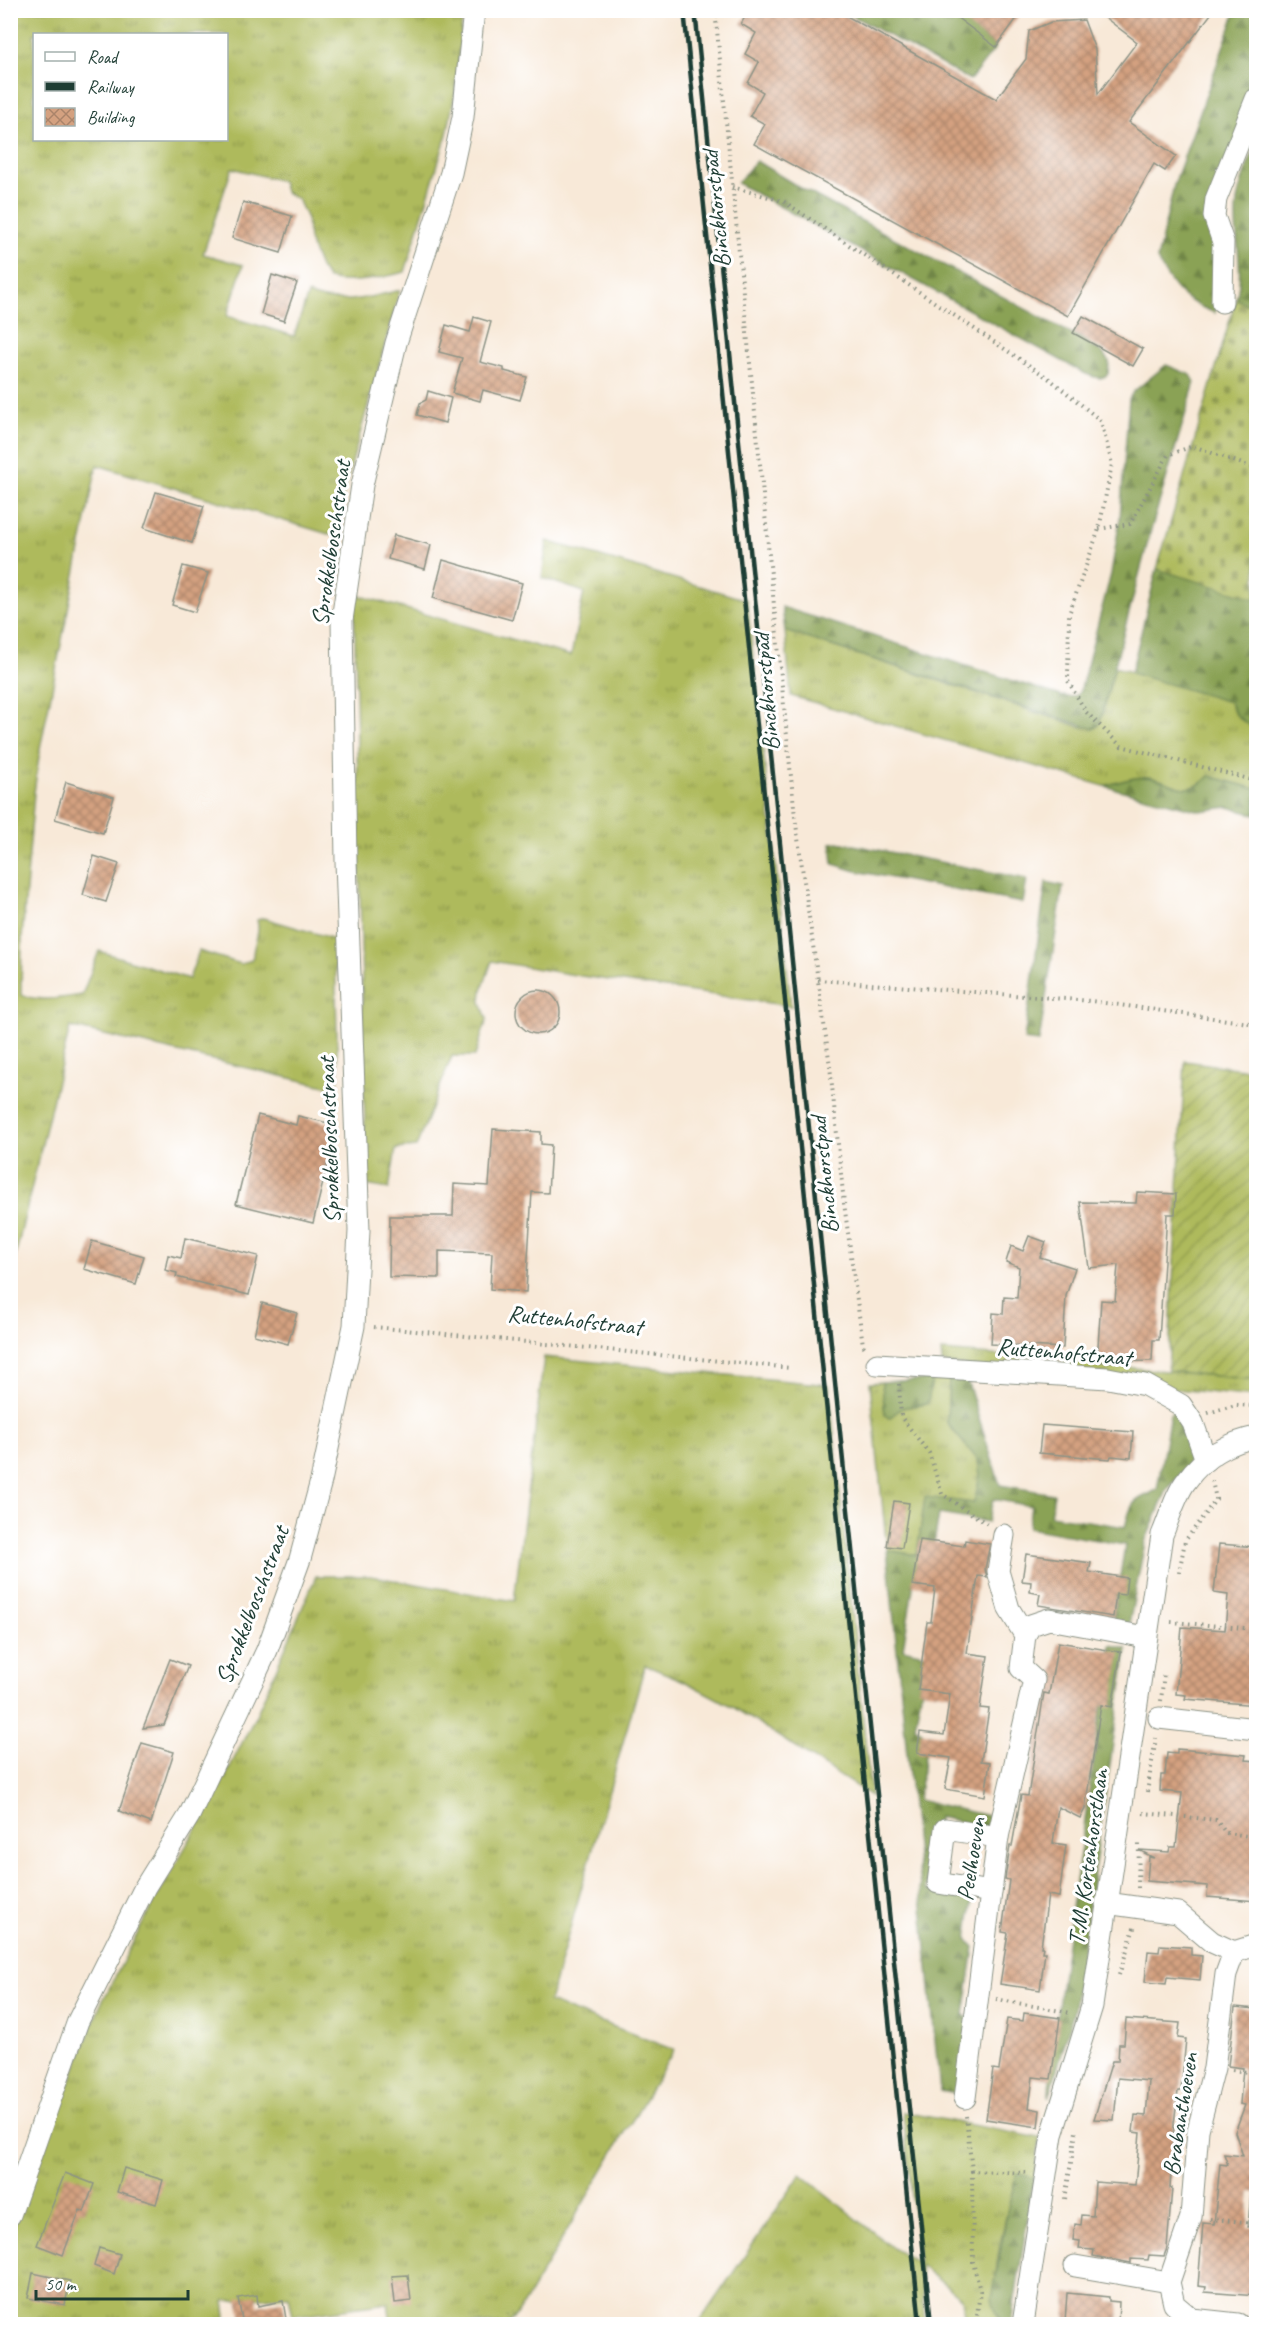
<svg xmlns="http://www.w3.org/2000/svg" width="1267" height="2335" font-family="Caveat,sans-serif">
<defs>
<pattern id="grass-tufts" width="24" height="20" patternUnits="userSpaceOnUse" patternTransform="scale(1.5)"><rect width="24" height="20" fill="#aeba5c"/><path d="M3 7l-1-3M5 7V3M7 7l1-3M15 17l-1-3M17 17v-4M19 17l1-3" fill="none" stroke="#8d984d"/></pattern>
<pattern id="forest-firs" width="22" height="20" patternUnits="userSpaceOnUse" patternTransform="scale(1.5)"><rect width="22" height="20" fill="#8aa254"/><path d="M5 1l3.5 6h-7zM16 11l3.5 6h-7z" fill="#708546"/></pattern>
<pattern id="cemetery-stones" width="16" height="16" patternUnits="userSpaceOnUse" patternTransform="scale(1.5)"><rect width="16" height="16" fill="#aeba5c"/><path d="M2 7V4a2 2 0 0 1 4 0v3zM10 15v-3a2 2 0 0 1 4 0v3z" fill="#8d984d"/></pattern>
<pattern id="garden-furrows" width="10" height="10" patternUnits="userSpaceOnUse" patternTransform="scale(1.5)"><rect width="10" height="10" fill="#aeba5c"/><path d="M-1 1l2-2M0 10L10 0M9 11l2-2" fill="none" stroke="#8d984d"/></pattern>
<pattern id="building-cross-hatch" width="8" height="8" patternUnits="userSpaceOnUse" patternTransform="scale(1.5)"><rect width="8" height="8" fill="#d4a180"/><path d="M0 0l8 8M0 8l8-8" fill="none" stroke="#ab846a"/></pattern>
</defs>
<rect width="100%" height="100%" fill="#fff"/>
<filter id="ink" filterUnits="userSpaceOnUse"><feTurbulence type="fractalNoise" baseFrequency=".0167" numOctaves="2"/><feDisplacementMap in="SourceGraphic" scale="12" xChannelSelector="R" yChannelSelector="G"/><feConvolveMatrix kernelMatrix="1 2 1 2 8 2 1 2 1" color-interpolation-filters="sRGB"/></filter>
<filter id="wash" filterUnits="userSpaceOnUse"><feTurbulence type="fractalNoise" baseFrequency=".008" numOctaves="4" result="noise"/><feDisplacementMap in="SourceGraphic" scale="24" xChannelSelector="R" yChannelSelector="G"/><feGaussianBlur stdDeviation="1.35" result="paint"/><feColorMatrix in="noise" values="0 0 0 0 0 0 0 0 0 0 0 0 0 0 0 0 0 1.4 0 .05"/><feComposite in="paint" operator="in"/></filter>
<g filter="url(#wash)">
<rect width="100%" height="100%" fill="#f8e9d8"/>
<g fill="url(#grass-tufts)" stroke="#667c48" stroke-width="1.5" fill-rule="evenodd">
<path d="M 11,10 L 463,11 L 455,93 L 447,134 L 405,272 C 380,278 353,285 328,279 L 320,268 L 309,240 L 307,219 L 298,199 L 285,192 L 282,181 L 232,168 L 203,254 L 243,265 L 227,316 L 294,336 L 308,294 C 338,307 370,297 400,290 L 343,495 L 335,536 L 97,465 L 40,749 L 34,793 L 22,939 L 21,995 C 41,1002 61,998 82,995 L 99,951 L 189,979 L 199,951 L 241,964 L 251,960 L 253,956 C 253,943 261,934 257,920 L 264,918 L 335,939 L 338,1089 L 70,1027 L 11,1274 ZM 226,34 L 226,140 L 34,140 L 34,34 Z"/>
<path d="M 547,541 L 747,600 L 791,1006 L 581,976 L 492,961 L 482,990 L 481,1002 L 487,1019 L 475,1056 L 452,1056 L 416,1147 L 396,1149 L 389,1189 L 366,1185 L 354,594 L 571,656 L 584,592 L 542,578 Z"/>
<path d="M 785,631 L 1081,727 L 1099,725 L 1115,667 L 1230,702 C 1234,717 1244,722 1256,729 L 1256,789 L 1209,776 C 1185,802 1172,778 1145,777 C 1132,777 1116,783 1104,786 L 791,696 Z"/>
<path d="M 941,1351 L 1044,1359 L 1042,1375 L 942,1363 Z"/>
<path d="M 544,1357 L 829,1385 L 871,1796 L 733,1707 L 682,1680 L 645,1665 L 549,2002 L 674,2050 L 518,2313 L 508,2324 L 391,2324 L 388,2303 L 293,2316 L 289,2296 L 224,2301 L 227,2324 L 11,2324 L 10,2235 L 100,2006 L 145,1919 L 227,1773 L 258,1711 L 316,1576 L 370,1576 L 514,1601 Z"/>
<path d="M 1064,1361 L 1256,1380 L 1256,1397 L 1063,1378 Z"/>
<path d="M 932,1379 L 949,1379 L 947,1423 L 978,1460 L 980,1475 L 974,1504 L 925,1498 L 917,1555 L 887,1550 L 870,1383 L 882,1382 L 885,1415 L 902,1408 L 926,1404 L 928,1402 Z"/>
<path d="M 903,2112 L 1040,2138 L 1034,2178 L 1017,2174 C 1008,2209 982,2295 1004,2324 L 965,2324 L 962,2299 L 920,2265 L 925,2324 L 698,2324 L 801,2174 L 894,2249 L 919,2263 Z"/>
</g>
<g fill="url(#forest-firs)" stroke="#547044" stroke-width="1.5">
<path d="M 844,11 L 950,11 L 996,47 L 970,80 Z"/>
<path d="M 1236,11 L 1256,11 L 1256,98 L 1220,193 L 1221,278 L 1215,313 C 1182,300 1174,290 1157,260 L 1174,185 Z"/>
<path d="M 1256,143 L 1256,309 L 1236,299 C 1244,272 1236,246 1236,219 C 1235,192 1247,168 1256,143 Z"/>
<path d="M 756,161 L 797,186 L 1083,340 L 1102,352 L 1109,361 L 1108,374 C 1101,381 1095,377 1086,374 L 737,183 Z"/>
<path d="M 1166,365 L 1191,375 L 1195,382 L 1151,530 L 1099,725 L 1094,729 L 785,631 L 782,607 L 1061,696 L 1070,697 L 1077,695 L 1081,688 L 1111,574 L 1120,518 L 1129,399 L 1133,392 Z"/>
<path d="M 1157,569 L 1256,599 L 1256,729 C 1244,722 1234,717 1230,702 L 1131,673 Z"/>
<path d="M 1209,776 L 1256,789 L 1256,815 L 1228,807 L 1200,811 L 1104,786 C 1116,783 1132,777 1145,777 C 1171,778 1186,802 1209,776 Z"/>
<path d="M 838,842 L 1027,879 L 1023,903 L 856,871 L 833,864 L 831,843 Z"/>
<path d="M 1046,882 L 1063,886 L 1039,1042 L 1024,1040 Z"/>
<path d="M 932,1379 L 928,1402 L 925,1404 L 902,1408 L 889,1418 L 885,1415 L 882,1382 Z"/>
<path d="M 949,1379 L 967,1380 L 1000,1485 L 1054,1494 L 1050,1515 L 1125,1527 C 1132,1500 1132,1502 1157,1490 L 1170,1414 L 1175,1410 L 1194,1436 L 1191,1455 L 1186,1468 L 1167,1490 L 1145,1542 L 1128,1630 L 1112,1627 L 1125,1545 L 1028,1528 L 1031,1506 L 993,1499 L 988,1522 L 939,1514 L 928,1578 L 915,1576 L 903,1649 L 928,1655 L 915,1726 L 928,1736 L 918,1800 L 989,1816 L 988,1827 L 938,1817 L 926,1890 L 973,1898 L 967,1940 L 974,1947 L 964,2015 L 971,2020 L 962,2095 L 940,2091 L 887,1550 L 917,1555 L 925,1497 L 974,1503 L 980,1475 L 978,1460 L 947,1423 Z"/>
<path d="M 1111,1645 L 1127,1649 L 1073,2014 L 1049,2098 L 1051,2057 L 1073,1901 Z"/>
<path d="M 1017,2173 L 1034,2178 L 1011,2324 L 1004,2324 L 997,2315 L 992,2299 L 1007,2212 Z"/>
</g>
<path fill="url(#cemetery-stones)" stroke="#667c48" stroke-width="1.5" d="M 1236,299 L 1256,309 L 1256,599 L 1157,569 Z"/>
<path fill="url(#garden-furrows)" stroke="#667c48" stroke-width="1.5" d="M 1185,1061 L 1256,1071 L 1256,1380 L 1168,1371 Z"/>
<g id="blocks">
<g fill="url(#building-cross-hatch)">
<path d="M 749,10 L 836,10 L 996,99 L 1026,59 L 1029,31 L 1051,22 L 1084,20 L 1095,50 L 1098,94 L 1137,42 L 1095,10 L 1214,10 L 1129,122 L 1176,156 L 1165,171 L 1154,164 L 1068,316 L 754,144 L 765,124 L 750,116 L 763,92 L 748,83 L 759,62 L 745,54 L 756,33 L 741,24 Z"/>
<path d="M 947,10 L 1023,10 L 996,47 Z"/>
<path d="M 243,202 L 292,216 L 281,253 L 232,238 Z"/>
<path d="M 272,275 L 297,283 L 284,321 L 261,314 Z"/>
<path d="M 1083,316 L 1143,349 L 1133,366 L 1073,333 Z"/>
<path d="M 474,317 L 491,322 L 480,362 L 504,368 L 504,371 L 527,377 L 520,400 L 483,390 L 480,401 L 452,393 L 462,358 L 439,352 L 446,325 L 470,332 Z"/>
<path d="M 428,391 L 451,398 L 445,423 L 417,415 L 420,403 L 426,400 Z"/>
<path d="M 156,492 L 204,506 L 192,543 L 144,528 Z"/>
<path d="M 394,535 L 431,545 L 425,569 L 388,559 Z"/>
<path d="M 443,560 L 522,583 L 512,620 L 433,598 Z"/>
<path d="M 183,566 L 208,573 L 195,612 L 172,605 Z"/>
<path d="M 66,782 L 114,797 L 103,833 L 55,819 Z"/>
<path d="M 94,856 L 119,864 L 106,902 L 83,895 Z"/>
<circle cx="538" cy="1012" r="22"/>
<path d="M 258,1115 L 296,1125 L 298,1116 L 337,1125 L 313,1223 L 236,1204 Z"/>
<path d="M 493,1129 L 541,1132 L 541,1144 L 551,1145 L 548,1193 L 532,1192 L 526,1292 L 490,1289 L 492,1253 L 439,1251 L 439,1278 L 389,1277 L 390,1216 L 453,1216 L 454,1184 L 489,1186 Z"/>
<path d="M 1137,1192 L 1176,1194 L 1175,1214 L 1167,1214 L 1159,1340 L 1153,1340 L 1152,1361 L 1097,1362 L 1101,1300 L 1115,1301 L 1118,1265 L 1089,1268 L 1080,1202 L 1136,1203 Z"/>
<path d="M 1029,1236 L 1046,1242 L 1040,1257 L 1075,1268 L 1066,1296 L 1063,1348 L 991,1344 L 993,1313 L 1003,1314 L 1004,1297 L 1017,1298 L 1019,1267 L 1006,1262 L 1011,1246 L 1023,1251 Z"/>
<path d="M 185,1238 L 258,1256 L 249,1295 L 176,1277 L 177,1273 L 165,1270 L 168,1255 L 181,1258 Z"/>
<path d="M 92,1241 L 144,1256 L 136,1284 L 84,1269 Z"/>
<path d="M 262,1303 L 297,1313 L 288,1344 L 254,1335 Z"/>
<path d="M 1042,1425 L 1133,1432 L 1131,1458 L 1111,1456 L 1110,1459 L 1039,1453 Z"/>
<path d="M 894,1501 L 909,1503 L 902,1548 L 887,1546 Z"/>
<path d="M 920,1540 L 964,1546 L 965,1540 L 990,1544 L 985,1569 L 987,1577 L 978,1576 L 967,1653 L 988,1656 L 980,1708 L 989,1709 L 981,1761 L 990,1762 L 985,1796 L 945,1789 L 951,1758 L 917,1753 L 920,1732 L 944,1735 L 950,1694 L 918,1690 L 927,1622 L 931,1622 L 935,1588 L 912,1585 Z"/>
<path d="M 1219,1544 L 1257,1547 L 1257,1705 L 1185,1699 L 1186,1695 L 1176,1694 L 1182,1627 L 1225,1630 L 1228,1595 L 1214,1593 Z"/>
<path d="M 1026,1554 L 1091,1563 L 1089,1572 L 1127,1578 L 1125,1595 L 1116,1594 L 1113,1617 L 1038,1605 L 1040,1594 L 1030,1592 L 1031,1582 L 1022,1581 Z"/>
<path d="M 1058,1642 L 1121,1652 L 1112,1707 L 1101,1705 L 1085,1809 L 1080,1818 L 1058,1807 L 1053,1843 L 1066,1845 L 1059,1897 L 1048,1895 L 1041,1947 L 1043,1947 L 1042,1952 L 1045,1952 L 1040,1990 L 1000,1984 L 1008,1933 L 1002,1932 L 1009,1880 L 1005,1879 L 1010,1846 L 1012,1846 L 1021,1795 L 1028,1796 L 1043,1699 L 1044,1693 L 1049,1694 Z"/>
<path d="M 170,1659 L 188,1666 L 177,1693 L 164,1725 L 143,1728 Z"/>
<path d="M 142,1743 L 174,1752 L 151,1823 L 119,1811 Z"/>
<path d="M 1177,1749 L 1246,1755 L 1245,1760 L 1257,1761 L 1257,1901 L 1207,1897 L 1208,1886 L 1147,1881 L 1149,1857 L 1154,1858 L 1139,1850 L 1169,1852 L 1170,1847 L 1176,1847 L 1182,1793 L 1160,1791 L 1161,1775 L 1165,1775 L 1167,1753 L 1177,1754 Z"/>
<path d="M 1160,1945 L 1191,1947 L 1191,1955 L 1202,1956 L 1200,1980 L 1167,1977 L 1166,1984 L 1145,1982 L 1148,1951 L 1159,1952 Z"/>
<path d="M 1235,2007 L 1257,2009 L 1257,2193 L 1251,2192 L 1248,2227 L 1257,2228 L 1257,2296 L 1205,2292 L 1206,2287 L 1198,2286 L 1203,2223 L 1214,2224 L 1220,2164 L 1228,2165 L 1224,2154 L 1243,2156 L 1235,2132 L 1245,2105 L 1240,2104 L 1243,2068 L 1228,2066 Z"/>
<path d="M 1024,2013 L 1060,2018 L 1051,2079 L 1033,2077 L 1029,2108 L 1040,2110 L 1038,2127 L 986,2119 L 993,2069 L 999,2070 L 1007,2019 L 1023,2021 Z"/>
<path d="M 1126,2019 L 1180,2023 L 1178,2038 L 1186,2039 L 1181,2091 L 1178,2091 L 1174,2124 L 1170,2188 L 1172,2188 L 1167,2248 L 1164,2256 L 1149,2255 L 1148,2260 L 1131,2259 L 1131,2263 L 1093,2256 L 1094,2250 L 1079,2249 L 1080,2241 L 1073,2240 L 1075,2224 L 1081,2225 L 1082,2215 L 1093,2216 L 1095,2182 L 1135,2185 L 1140,2133 L 1133,2132 L 1135,2115 L 1146,2116 L 1149,2081 L 1118,2078 L 1114,2120 L 1094,2119 L 1112,2061 L 1118,2061 L 1119,2044 L 1124,2044 Z"/>
<path d="M 124,2168 L 163,2180 L 156,2204 L 117,2192 Z"/>
<path d="M 65,2173 L 94,2184 L 84,2212 L 80,2210 L 63,2255 L 37,2245 Z"/>
<path d="M 99,2248 L 120,2254 L 114,2274 L 94,2266 Z"/>
<path d="M 33,2273 L 70,2281 L 65,2305 L 28,2298 Z"/>
<path d="M 408,2275 L 411,2301 L 395,2303 L 392,2276 Z"/>
<path d="M 1067,2293 L 1109,2297 L 1109,2301 L 1119,2302 L 1118,2325 L 1075,2325 L 1065,2322 Z"/>
<path d="M 257,2295 L 258,2306 L 283,2301 L 287,2325 L 243,2325 L 238,2298 Z"/>
</g>
</g>
</g>
<g filter="url(#ink)">
<use href="#blocks" fill-opacity="0" stroke="#8c9386" stroke-width="1.5"/>
<g fill="none" stroke-linecap="round" stroke-linejoin="round">
<g stroke="#8c9386" stroke-width="23">
<g id="minor">
<path d="M 1222,302 L 1223,242 L 1214,216 L 1216,199 L 1256,99"/>
<path d="M 877,1364 L 1108,1378 L 1145,1385 L 1181,1405 L 1193,1423 L 1206,1460"/>
<path d="M 1025,1635 L 1031,1625 L 1049,1619 L 1146,1637"/>
<path d="M 1159,1718 L 1256,1729"/>
<path d="M 991,1892 L 938,1883 L 945,1829 L 998,1837"/>
<path d="M 1106,1903 L 1178,1913 L 1212,1942 L 1234,1952 L 1256,1945"/>
<path d="M 1234,1952 L 1226,1974 L 1214,2068 L 1198,2130 L 1191,2217 L 1169,2282 L 1174,2304 L 1192,2319 L 1238,2324"/>
<path d="M 965,2098 L 998,1837 L 1034,1680 L 1021,1668 L 1025,1635 L 1009,1609 L 998,1571 L 1004,1535"/>
<path d="M 10,2215 L 78,2021 L 145,1887 L 189,1816 L 267,1650 L 300,1559 L 321,1481 L 354,1326 L 359,1231 L 346,861 L 342,620 L 362,485 L 396,343 L 451,173 L 463,117 L 474,10"/>
<path d="M 1075,2266 L 1169,2282"/>
<path d="M 1023,2324 L 1052,2135 L 1092,2006 L 1162,1535 C 1169,1519 1176,1493 1187,1480 C 1203,1457 1230,1442 1256,1437"/>
</g>
</g>
<g stroke="#8c9386" stroke-width="4" stroke-dasharray="1.5 4.5" stroke-linecap="butt">
<path d="M 715,10 L 795,817 L 830,1066 L 844,1203 L 863,1345 L 867,1350"/>
<path d="M 732,187 L 783,201 L 1051,380 L 1101,421 L 1112,464 L 1099,529 L 1069,614 L 1068,681 L 1086,712 L 1121,746 L 1256,781"/>
<path d="M 1099,529 L 1130,524 L 1168,455 L 1193,446 L 1256,469"/>
<path d="M 818,980 L 1091,1001 L 1256,1024"/>
<path d="M 374,1327 L 791,1368"/>
<path d="M 899,1384 L 901,1417 L 929,1453 L 942,1494 L 989,1525"/>
<path d="M 1208,1413 L 1236,1405 L 1256,1406"/>
<path d="M 1179,1573 L 1185,1541 L 1216,1499 L 1212,1481"/>
<path d="M 1171,1622 L 1256,1629"/>
<path d="M 1161,1701 L 1164,1672"/>
<path d="M 1147,1792 L 1156,1738"/>
<path d="M 1143,1813 L 1216,1820 L 1226,1833 L 1256,1837"/>
<path d="M 1138,1888 L 1139,1844"/>
<path d="M 1119,1975 L 1135,1925"/>
<path d="M 996,1999 L 1071,2013"/>
<path d="M 1232,2070 L 1256,2073"/>
<path d="M 966,2116 L 972,2171 L 1027,2173"/>
<path d="M 972,2171 L 973,2262 L 980,2291 L 976,2324"/>
<path d="M 1065,2199 L 1076,2132"/>
<path d="M 1210,2219 L 1256,2223"/>
</g>
<use href="#minor" stroke="#fff" stroke-width="21"/>
<g stroke="#1f3d34" stroke-width="4.5">
<path d="M 684,10 L 920,2324"/>
<path d="M 695,10 L 931,2324"/>
</g>
</g>
</g>
<g text-anchor="middle" dominant-baseline="central" stroke-width="6" stroke-linejoin="round" paint-order="stroke">
<g font-size="24" fill="#1f3d34" stroke="#fff">
<text transform="translate(716 209) rotate(-96)">Binckhorstpad</text>
<text transform="translate(331 543) rotate(-82)">Sprokkelboschstraat</text>
<text transform="translate(766 692) rotate(-95)">Binckhorstpad</text>
<text transform="translate(329 1140) rotate(-92)">Sprokkelboschstraat</text>
<text transform="translate(824 1175) rotate(-96)">Binckhorstpad</text>
<text transform="translate(575 1320) rotate(6)">Ruttenhofstraat</text>
<text transform="translate(1064 1352) rotate(5)">Ruttenhofstraat</text>
<text transform="translate(252 1605) rotate(-69)">Sprokkelboschstraat</text>
<text transform="translate(1088 1857) rotate(-82)">T.M. Kortenhorstlaan</text>
<text transform="translate(971 1859) rotate(-81)">Peelhoeven</text>
<text transform="translate(1180 2114) rotate(-81)">Brabanthoeven</text>
</g>
</g>
<rect width="1267" height="2335" fill="none" stroke="#fff" stroke-width="36"/>
<rect x="33" y="33" width="195" height="108" fill="#ffffff" stroke="#a5b1ae" stroke-width="1.5"/>
<rect x="45" y="52" width="30" height="9" fill="#ffffff" stroke="#a5b1ae" stroke-width="1.5"/>
<text x="87" y="63" font-size="18" fill="#1f3d34">Road</text>
<rect x="45" y="82" width="30" height="9" fill="#1f3d34" stroke="#a5b1ae" stroke-width="1.5"/>
<text x="87" y="93" font-size="18" fill="#1f3d34">Railway</text>
<rect x="45" y="108" width="30" height="18" fill="url(#building-cross-hatch)" stroke="#a5b1ae" stroke-width="1.5"/>
<text x="87" y="123" font-size="18" fill="#1f3d34">Building</text>
<path d="M36 2290v9h152v-9" fill="none" stroke="#1f3d34" stroke-width="3"/>
<text x="45" y="2290" font-size="18" fill="#1f3d34" stroke="#ffffff" stroke-width="4.5" paint-order="stroke">50 m</text>
</svg>
